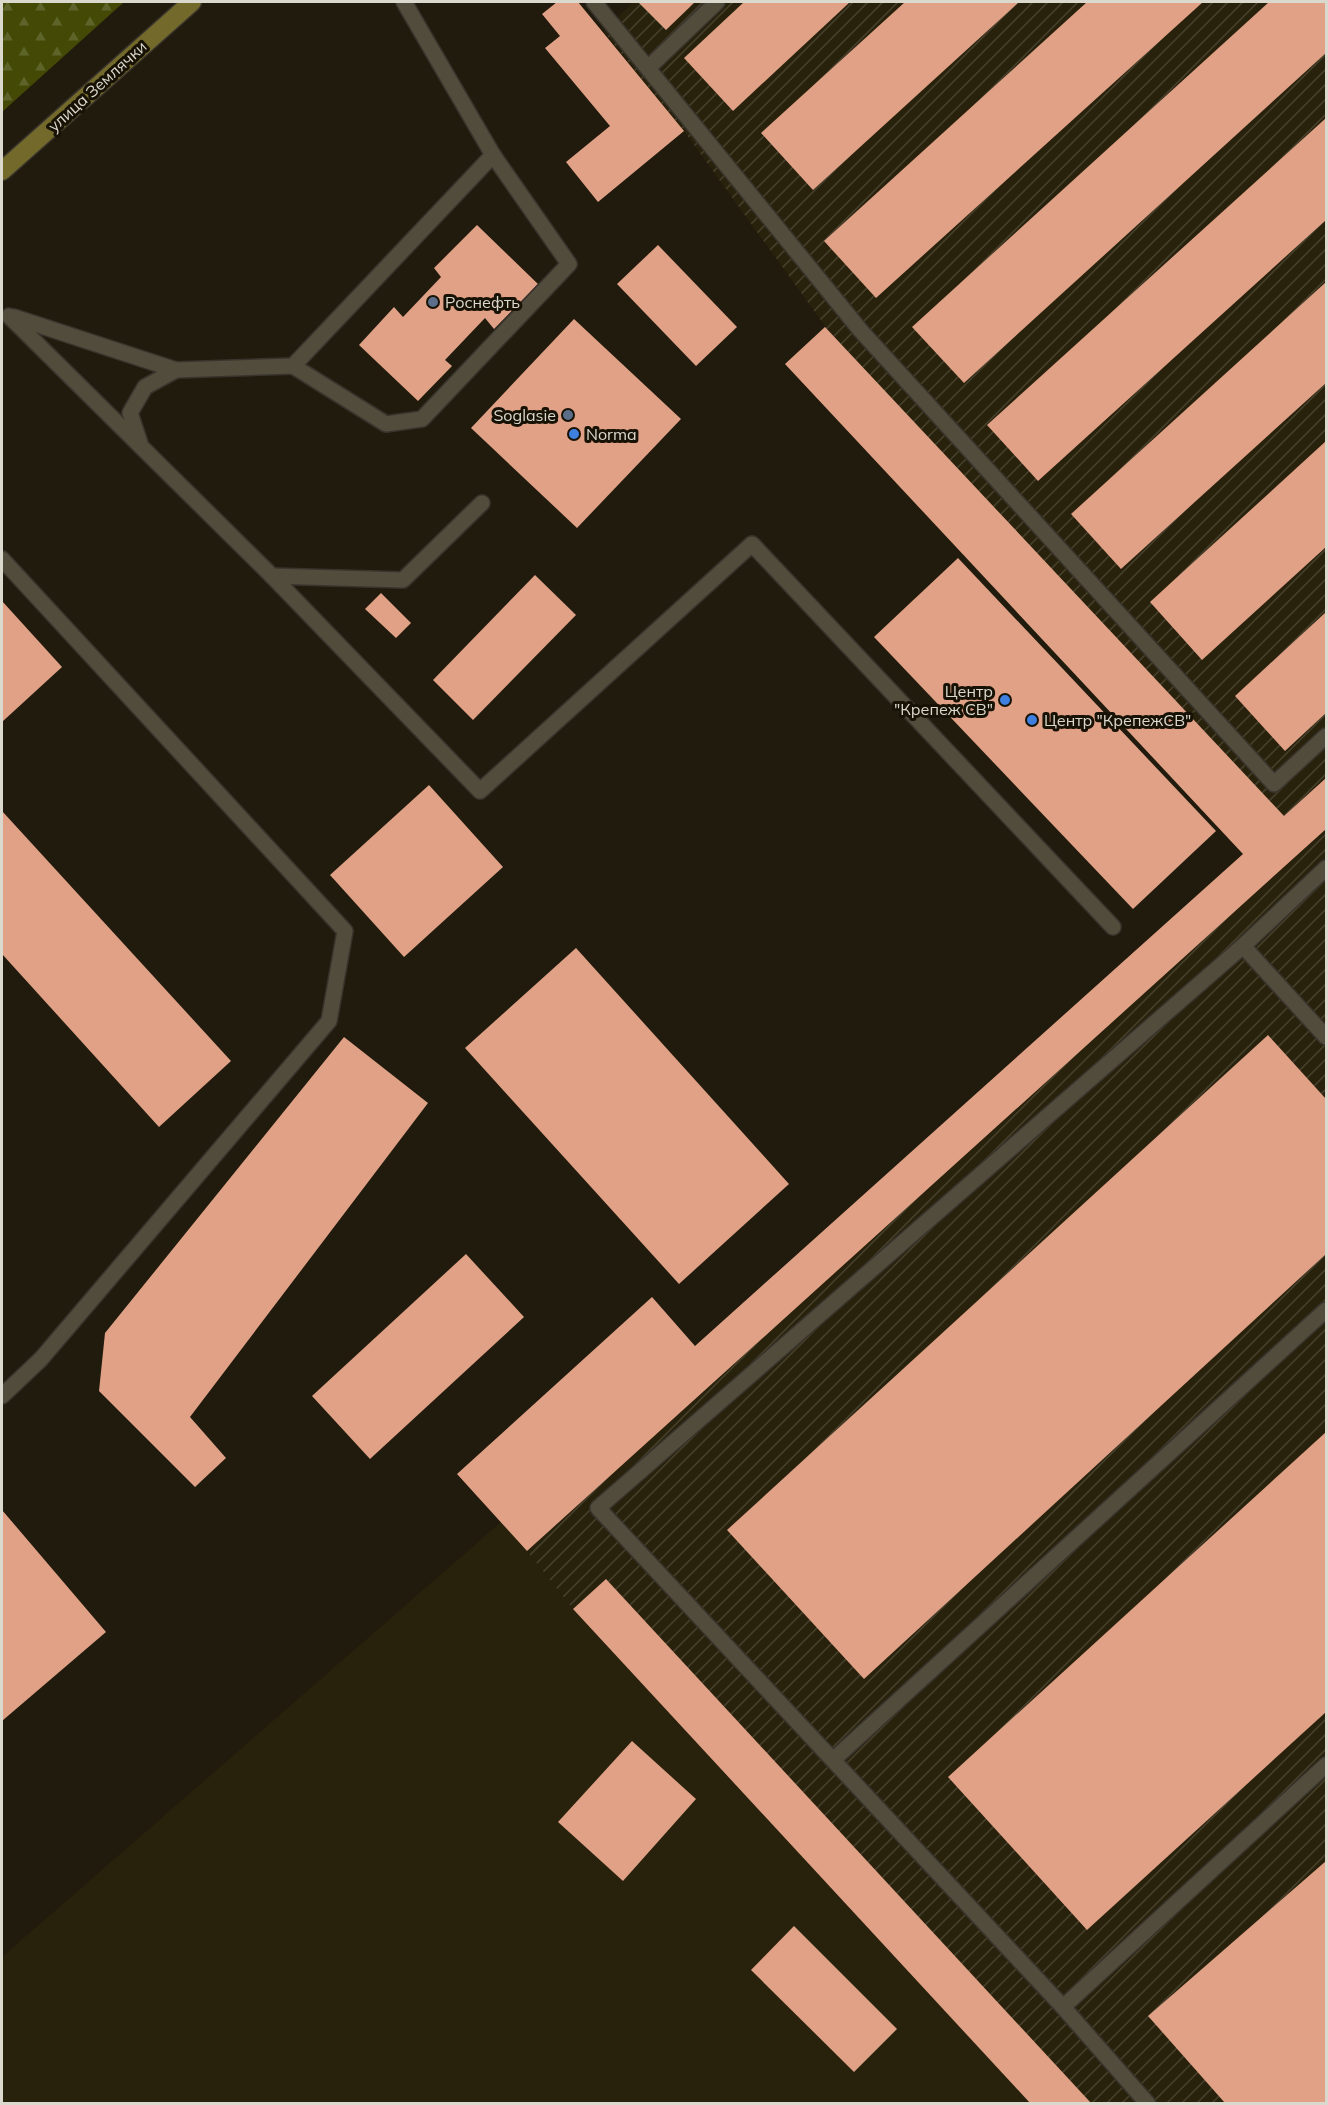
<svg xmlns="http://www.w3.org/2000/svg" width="1328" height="2105" font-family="Mulish,sans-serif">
<defs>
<pattern id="industrial-furrows" width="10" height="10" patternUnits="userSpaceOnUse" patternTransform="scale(1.5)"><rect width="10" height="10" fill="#28210b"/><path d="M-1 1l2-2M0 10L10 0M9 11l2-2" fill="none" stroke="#47402d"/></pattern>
<pattern id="forest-firs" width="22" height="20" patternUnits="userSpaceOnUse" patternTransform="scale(1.5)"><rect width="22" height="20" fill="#444a06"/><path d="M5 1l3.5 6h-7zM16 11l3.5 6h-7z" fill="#5e6329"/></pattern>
</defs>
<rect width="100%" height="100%" fill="#201b0c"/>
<path fill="#28210b" d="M 501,1522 L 527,1551 L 573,1609 L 1030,2103 L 2,2103 L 2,1957 Z"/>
<path fill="url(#industrial-furrows)" d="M 633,2 L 1326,2 L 1326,2103 L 1030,2103 L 573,1609 L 527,1551 L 501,1522 L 1243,854 L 785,364 L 825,326 L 684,131 L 604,32 Z"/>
<path fill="url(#forest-firs)" d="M 2,2 L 124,2 L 2,112 Z"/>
<g fill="#e0a187">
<path d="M 557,2 L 578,2 L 684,131 L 598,202 L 566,162 L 610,126 L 545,48 L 560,36 L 542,14 Z"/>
<path d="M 638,2 L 695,2 L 666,30 Z"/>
<path d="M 744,2 L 850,2 L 733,111 L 684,58 Z"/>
<path d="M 905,2 L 1019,2 L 813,190 L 761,133 Z"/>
<path d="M 1087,2 L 1203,2 L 876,298 L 824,241 Z"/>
<path d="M 1269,2 L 1326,2 L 1326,53 L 964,383 L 912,327 Z"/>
<path d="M 1326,118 L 1326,220 L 1038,481 L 987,425 Z"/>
<path d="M 477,225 L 538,284 L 494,329 L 485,318 L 445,360 L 452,366 L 418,401 L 359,345 L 394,307 L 403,317 L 441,277 L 434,268 Z"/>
<path d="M 658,245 L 737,327 L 696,366 L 617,284 Z"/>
<path d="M 1326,282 L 1326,383 L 1121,569 L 1071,514 Z"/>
<path d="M 574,319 L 681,419 L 577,528 L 471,428 Z"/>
<path d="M 825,327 L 1284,816 L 1326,778 L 1326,829 L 527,1551 L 457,1474 L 652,1297 L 695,1346 L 1243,854 L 785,364 Z"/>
<path d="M 1326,441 L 1326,547 L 1202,660 L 1150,602 Z"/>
<path d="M 958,558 L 1216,831 L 1133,909 L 874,637 Z"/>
<path d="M 535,575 L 576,615 L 473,720 L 433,680 Z"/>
<path d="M 381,593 L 411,623 L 396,638 L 365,609 Z"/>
<path d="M 2,601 L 62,667 L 2,722 Z"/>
<path d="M 1326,612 L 1326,713 L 1285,751 L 1235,696 Z"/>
<path d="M 429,785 L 503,867 L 404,957 L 330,875 Z"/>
<path d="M 2,811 L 231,1061 L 159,1127 L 2,954 Z"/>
<path d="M 576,948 L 789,1184 L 679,1284 L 465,1048 Z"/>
<path d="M 1268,1035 L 1326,1099 L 1326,1254 L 864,1679 L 727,1530 Z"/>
<path d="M 344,1037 L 428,1103 L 190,1417 L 226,1458 L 195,1487 L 99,1391 L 105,1333 Z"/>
<path d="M 466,1254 L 524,1317 L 370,1459 L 312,1396 Z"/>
<path d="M 1326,1432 L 1326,1712 L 1087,1930 L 948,1777 Z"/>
<path d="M 2,1510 L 106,1632 L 2,1721 Z"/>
<path d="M 606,1579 L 1091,2103 L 1030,2103 L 573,1609 Z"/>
<path d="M 632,1741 L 696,1799 L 623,1881 L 558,1822 Z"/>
<path d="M 1326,1861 L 1326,2103 L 1225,2103 L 1148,2016 Z"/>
<path d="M 794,1926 L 897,2029 L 854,2072 L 751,1970 Z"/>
</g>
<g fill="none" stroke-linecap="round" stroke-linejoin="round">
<g stroke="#38342d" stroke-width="18">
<g id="lane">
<path d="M 594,2 L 861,331 L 1274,784 L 1326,736"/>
<path d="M 648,68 L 717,2"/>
<path d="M 9,316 L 272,576 L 480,791 L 752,544 L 1113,927"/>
<path d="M 14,317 L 176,370 L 293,366 L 493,155 L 404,2"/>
<path d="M 293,366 L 386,424 L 422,419 L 569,264 L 493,155"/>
<path d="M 140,443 L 130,413 L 145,387 L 176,370"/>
<path d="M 2,559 L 345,931 L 329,1021 L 41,1359 L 2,1396"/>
<path d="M 272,576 L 403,580 L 482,503"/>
<path d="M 1243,946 L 1326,1037"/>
<path d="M 833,1760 L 1326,1310"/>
<path d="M 1063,2007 L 1326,1765"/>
<path d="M 1148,2104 L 1063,2007 L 598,1508 L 1243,946 L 1326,868"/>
</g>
</g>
<g stroke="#38342d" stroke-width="21">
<path id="secondary" d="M 2,171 L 192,2"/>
</g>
<use href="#lane" stroke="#514c3b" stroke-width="15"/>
<use href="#secondary" stroke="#73692a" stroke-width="18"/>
</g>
<g fill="#5c6f8a" stroke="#171204" stroke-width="2">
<circle cx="433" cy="302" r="6"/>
<circle cx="568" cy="415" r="6"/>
</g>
<g fill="#3f7fe0" stroke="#171204" stroke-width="2">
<circle cx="574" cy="434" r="6"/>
<circle cx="1005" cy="700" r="6"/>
<circle cx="1032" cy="720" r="6"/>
</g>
<g text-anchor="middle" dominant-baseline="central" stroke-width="6" stroke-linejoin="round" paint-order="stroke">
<g font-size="16" fill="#dbd8ce" stroke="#171204">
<text transform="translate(97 86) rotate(-42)">улица Землячки</text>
</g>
<g font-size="16" fill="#dbd8ce" stroke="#171204" text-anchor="start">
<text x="445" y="302">Роснефть</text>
<text x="556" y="415" text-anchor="end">Soglasie</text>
<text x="586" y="434">Norma</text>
<text x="993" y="691" text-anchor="end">Центр<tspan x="993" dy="18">"Крепеж СВ"</tspan></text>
<text x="1044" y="720">Центр "КрепежСВ"</text>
</g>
</g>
<rect width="1328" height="2105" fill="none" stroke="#dbd8ce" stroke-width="6"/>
</svg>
